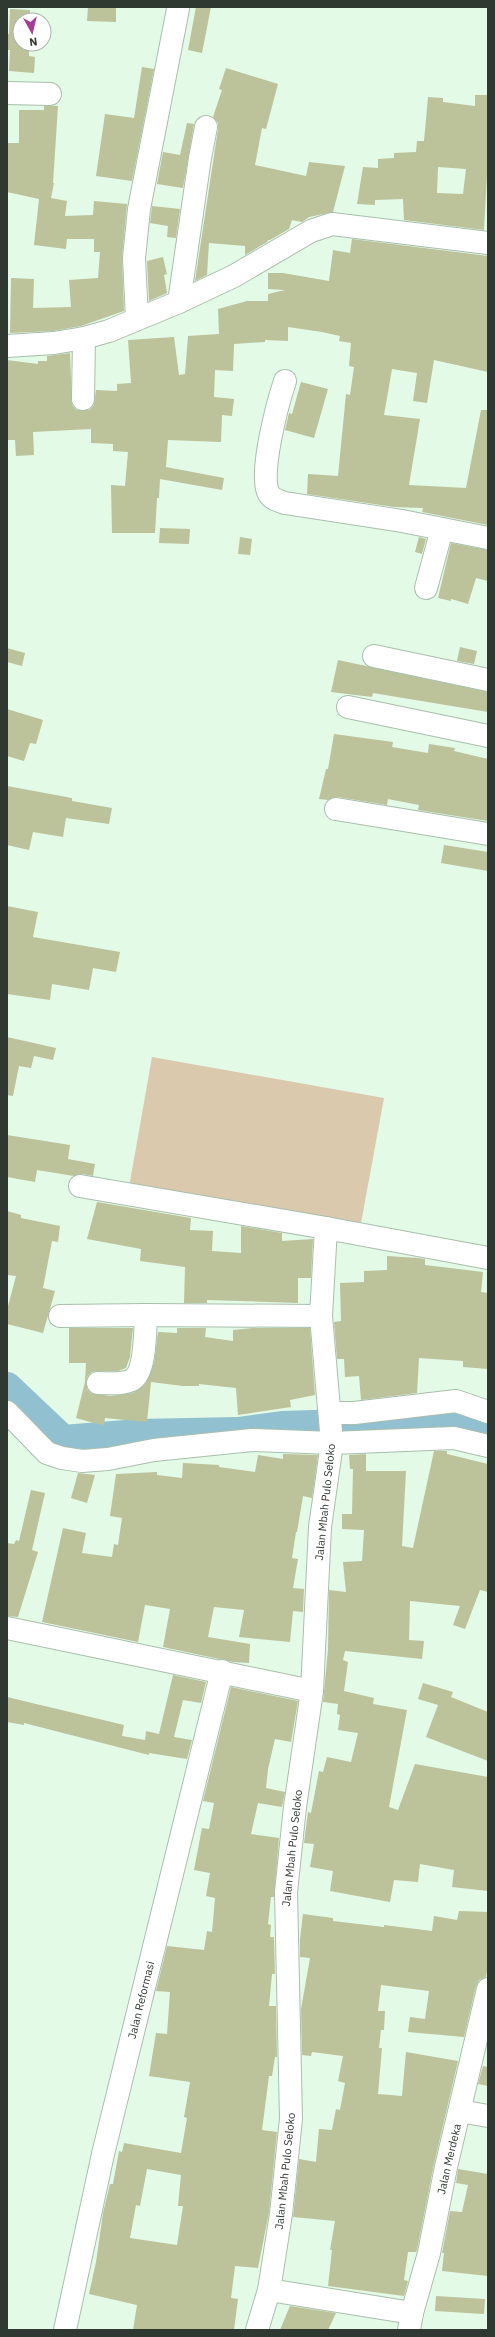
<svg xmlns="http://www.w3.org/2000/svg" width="495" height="2337" font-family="'IBM Plex Sans',sans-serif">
<rect width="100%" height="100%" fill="#e3fae6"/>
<path fill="#dac9ad" d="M 152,1057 L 384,1098 L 359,1234 L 128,1193 Z"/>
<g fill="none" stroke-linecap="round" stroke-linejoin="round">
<path stroke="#91c1d0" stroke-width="30" d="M 7,1387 L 63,1440 L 138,1434 L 238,1432 L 282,1426 L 378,1423 L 467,1422 L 488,1429"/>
</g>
<g fill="#bcc29a" fill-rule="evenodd">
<path d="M 88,7 L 116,7 L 116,22 L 87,21 Z"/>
<path d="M 196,7 L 211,7 L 202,53 L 188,50 Z"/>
<path d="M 10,9 L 30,10 L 30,20 L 20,20 L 20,44 L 29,44 L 29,56 L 35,57 L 34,73 L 9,71 L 10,50 L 7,50 L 7,34 L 9,34 Z"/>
<path d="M 142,67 L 154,69 L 132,181 L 96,176 L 105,114 L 134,118 Z"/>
<path d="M 226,68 L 278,84 L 266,129 L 262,128 L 255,165 L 306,176 L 309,162 L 345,166 L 333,212 L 309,217 L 302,222 L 292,220 L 289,229 L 270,240 L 268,240 L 267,242 L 245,255 L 245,246 L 209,243 L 207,275 L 195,281 L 218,129 L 218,123 L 213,117 L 222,90 L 219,89 Z"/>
<path d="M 475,95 L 488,95 L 488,157 L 484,230 L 404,220 L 403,199 L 375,200 L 375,205 L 357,204 L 363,167 L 378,168 L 378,159 L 394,158 L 394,153 L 416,152 L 417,141 L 424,141 L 428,97 L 443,98 L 443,102 L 475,106 ZM 438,167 L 466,169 L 463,194 L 437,193 Z"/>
<path d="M 44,106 L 58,106 L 53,183 L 54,183 L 51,198 L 67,201 L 65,216 L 93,215 L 94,201 L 127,204 L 122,257 L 124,311 L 81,326 L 53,331 L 10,333 L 11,278 L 34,279 L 33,308 L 71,307 L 69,280 L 98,278 L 100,252 L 94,252 L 94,239 L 67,239 L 66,249 L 34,245 L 39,199 L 7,192 L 7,143 L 19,143 L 19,110 L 44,110 Z"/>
<path d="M 187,123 L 194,124 L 183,188 L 157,184 L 163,152 L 180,155 Z"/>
<path d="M 152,206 L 180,209 L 176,238 L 167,237 L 168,226 L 150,223 Z"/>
<path d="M 352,239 L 488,256 L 488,372 L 434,360 L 427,403 L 413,401 L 417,373 L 392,369 L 384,415 L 420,419 L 409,485 L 466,488 L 481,410 L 488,410 L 488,525 L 422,512 L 423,508 L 394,507 L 307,494 L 308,474 L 338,476 L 346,394 L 350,395 L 354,367 L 349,366 L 351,343 L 339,341 L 340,336 L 322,332 L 288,327 L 288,341 L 265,340 L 265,342 L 234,344 L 233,371 L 215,370 L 214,397 L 234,399 L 232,416 L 222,415 L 221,442 L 168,440 L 166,467 L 224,478 L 222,490 L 160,479 L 159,498 L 157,498 L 155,533 L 112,533 L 111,485 L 125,486 L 128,452 L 113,451 L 113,444 L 91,443 L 91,429 L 33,432 L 34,455 L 16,456 L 15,440 L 7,440 L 7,360 L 38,364 L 38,361 L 47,361 L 47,356 L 70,353 L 72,405 L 77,410 L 89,410 L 94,405 L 96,390 L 117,391 L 117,384 L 131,383 L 128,340 L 174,337 L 179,375 L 185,374 L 188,336 L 219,334 L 218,309 L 247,301 L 268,301 L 268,294 L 285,290 L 268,289 L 268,273 L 283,273 L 329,281 L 333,250 L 350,253 Z"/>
<path d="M 163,257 L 167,274 L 164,275 L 167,293 L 149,301 L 147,261 Z"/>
<path d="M 301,382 L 328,389 L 314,438 L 285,430 L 289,413 L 292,414 Z"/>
<path d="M 160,528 L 190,529 L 189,544 L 159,543 Z"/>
<path d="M 240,537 L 252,539 L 250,555 L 238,554 Z"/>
<path d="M 419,537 L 426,539 L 422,554 L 415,552 Z"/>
<path d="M 451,543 L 488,550 L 488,581 L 476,578 L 468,604 L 451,599 L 451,601 L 438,598 Z"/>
<path d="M 460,647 L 477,651 L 474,664 L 457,661 Z"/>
<path d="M 7,648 L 25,653 L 22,666 L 7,662 Z"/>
<path d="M 338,660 L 488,692 L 488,712 L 373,693 L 372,697 L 331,692 Z"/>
<path d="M 7,709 L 43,720 L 36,744 L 30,743 L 24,761 L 7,756 Z"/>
<path d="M 334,734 L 393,742 L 392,747 L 428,753 L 429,744 L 455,748 L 454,751 L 488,759 L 488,821 L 418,810 L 419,805 L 388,799 L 387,805 L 338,797 L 328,800 L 319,799 L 326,769 L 328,769 Z"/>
<path d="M 7,786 L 72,798 L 72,801 L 112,808 L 109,824 L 66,818 L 63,837 L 33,832 L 29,850 L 7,845 Z"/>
<path d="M 444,845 L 488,852 L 488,871 L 441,863 Z"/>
<path d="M 7,906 L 38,912 L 33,937 L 120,952 L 116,972 L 93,968 L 89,990 L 52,984 L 50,1000 L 7,994 Z"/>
<path d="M 7,1037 L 56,1048 L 53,1060 L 34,1056 L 31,1068 L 19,1066 L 13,1096 L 7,1095 Z"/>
<path d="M 7,1135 L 70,1145 L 68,1159 L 95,1164 L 93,1176 L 82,1174 L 74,1176 L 37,1170 L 35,1182 L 7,1177 Z"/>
<path d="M 97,1202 L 191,1218 L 190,1230 L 213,1231 L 212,1251 L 241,1253 L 241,1226 L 282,1233 L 282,1241 L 313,1239 L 311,1278 L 298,1278 L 298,1303 L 207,1300 L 207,1303 L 184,1303 L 185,1267 L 140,1261 L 141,1249 L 87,1239 Z"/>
<path d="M 7,1211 L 21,1215 L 21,1218 L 60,1226 L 58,1242 L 52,1241 L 43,1288 L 55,1291 L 43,1333 L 7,1324 L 7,1310 L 16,1276 L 7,1275 Z"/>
<path d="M 387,1256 L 418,1258 L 425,1259 L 425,1265 L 483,1272 L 481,1292 L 488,1293 L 488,1369 L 463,1367 L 463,1361 L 419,1358 L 417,1393 L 361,1400 L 359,1376 L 345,1377 L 344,1359 L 337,1359 L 334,1322 L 341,1321 L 340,1283 L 364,1282 L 364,1271 L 387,1270 Z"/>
<path d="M 69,1328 L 133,1328 L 130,1357 L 126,1368 L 118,1371 L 98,1371 L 92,1372 L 87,1377 L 87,1389 L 91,1393 L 110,1396 L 133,1393 L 145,1384 L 154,1363 L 158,1332 L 177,1333 L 177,1328 L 206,1328 L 205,1337 L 233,1341 L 233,1330 L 253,1328 L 310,1328 L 315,1395 L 290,1400 L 291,1407 L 238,1415 L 236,1388 L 199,1384 L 199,1386 L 183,1386 L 151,1382 L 147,1422 L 105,1418 L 104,1425 L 90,1422 L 76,1418 L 85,1382 L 86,1363 L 69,1363 Z"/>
<path d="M 434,1451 L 447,1451 L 447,1454 L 488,1464 L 488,1592 L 480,1590 L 465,1629 L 453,1625 L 460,1606 L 410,1601 L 409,1640 L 424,1641 L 422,1659 L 345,1651 L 343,1660 L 348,1662 L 344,1691 L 374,1698 L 373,1704 L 407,1710 L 389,1807 L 398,1810 L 415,1764 L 488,1777 L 488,1891 L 452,1887 L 454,1870 L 420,1864 L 418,1882 L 394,1880 L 390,1902 L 330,1891 L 333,1871 L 310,1867 L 314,1844 L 304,1843 L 308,1812 L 311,1813 L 319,1771 L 323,1772 L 327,1757 L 351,1762 L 358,1733 L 338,1730 L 340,1715 L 337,1714 L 338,1704 L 323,1702 L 328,1649 L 329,1590 L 346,1592 L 343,1562 L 362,1561 L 364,1530 L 342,1529 L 342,1514 L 352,1514 L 353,1469 L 350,1469 L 349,1455 L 366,1454 L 366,1471 L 406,1471 L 402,1546 L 413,1548 Z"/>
<path d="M 283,1454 L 318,1455 L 312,1498 L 303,1496 L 297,1532 L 296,1532 L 292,1558 L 298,1559 L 293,1588 L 304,1589 L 303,1612 L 293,1611 L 290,1642 L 239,1637 L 244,1610 L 214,1607 L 208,1637 L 250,1644 L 249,1663 L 233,1662 L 163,1647 L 170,1609 L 145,1605 L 138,1642 L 42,1622 L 63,1528 L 86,1533 L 82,1553 L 112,1557 L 114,1544 L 118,1545 L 122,1518 L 110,1516 L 116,1474 L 157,1472 L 157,1475 L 182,1478 L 183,1463 L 219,1465 L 219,1467 L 255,1472 L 258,1455 L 283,1459 Z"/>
<path d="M 78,1473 L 95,1475 L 87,1503 L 71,1498 Z"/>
<path d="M 31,1490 L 45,1493 L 32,1550 L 38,1552 L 18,1617 L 7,1616 L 7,1543 L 14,1544 L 16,1540 L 19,1541 Z"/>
<path d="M 173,1675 L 206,1682 L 201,1703 L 183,1700 L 174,1737 L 192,1740 L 187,1759 L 149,1753 L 149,1755 L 24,1723 L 24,1725 L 7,1722 L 7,1697 L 124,1725 L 122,1736 L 145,1740 L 146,1731 L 159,1734 Z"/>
<path d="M 423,1683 L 453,1692 L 451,1697 L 488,1712 L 488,1761 L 426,1737 L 438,1705 L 418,1699 Z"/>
<path d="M 231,1687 L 298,1701 L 291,1742 L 275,1739 L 268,1769 L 266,1788 L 285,1792 L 282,1807 L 258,1803 L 251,1834 L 279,1838 L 274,1897 L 271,1897 L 268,1924 L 271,1925 L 270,1937 L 274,1937 L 275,1974 L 272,1974 L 269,2006 L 276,2006 L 277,2057 L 275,2057 L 272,2076 L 269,2076 L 262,2130 L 277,2132 L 269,2212 L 258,2268 L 235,2266 L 231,2298 L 238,2299 L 234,2330 L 133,2330 L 137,2305 L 89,2294 L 96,2262 L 103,2213 L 110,2184 L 113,2184 L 119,2151 L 122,2152 L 124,2143 L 181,2153 L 187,2118 L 184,2117 L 190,2082 L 149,2076 L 156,2033 L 167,2034 L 170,1992 L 156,1991 L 167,1946 L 204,1950 L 207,1931 L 212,1932 L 215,1898 L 206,1896 L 210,1873 L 194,1870 L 202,1828 L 209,1829 L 214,1803 L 203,1801 ZM 147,2169 L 181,2175 L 178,2206 L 183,2206 L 177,2245 L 130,2238 L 136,2205 L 140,2206 Z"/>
<path d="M 459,1911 L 488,1912 L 488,1966 L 486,1977 L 479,1980 L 476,1986 L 464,2037 L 408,2032 L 410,2017 L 425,2019 L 429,1991 L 381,1985 L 378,2011 L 385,2011 L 384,2030 L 381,2030 L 379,2048 L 382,2048 L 378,2094 L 402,2096 L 406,2052 L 458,2061 L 434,2164 L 417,2250 L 416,2252 L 408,2252 L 404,2280 L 408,2281 L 404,2296 L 328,2286 L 332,2250 L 330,2250 L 335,2221 L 293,2217 L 299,2159 L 316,2162 L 319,2129 L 332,2130 L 336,2109 L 340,2110 L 345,2083 L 338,2081 L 343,2056 L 312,2052 L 311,2056 L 302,2055 L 301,2009 L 310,1958 L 300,1957 L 300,1939 L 303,1914 L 333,1918 L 333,1921 L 384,1927 L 384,1925 L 432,1931 L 434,1916 L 457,1920 Z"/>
<path d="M 483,2066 L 488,2067 L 488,2086 L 478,2084 Z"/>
<path d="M 458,2169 L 488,2174 L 488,2276 L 442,2271 L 444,2253 L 442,2253 L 450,2211 L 462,2212 L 468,2185 L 456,2183 Z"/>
<path d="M 436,2296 L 485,2299 L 484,2314 L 435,2311 Z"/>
<path d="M 290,2306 L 336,2313 L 328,2330 L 280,2330 Z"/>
</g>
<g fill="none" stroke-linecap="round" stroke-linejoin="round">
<g stroke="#a9bfac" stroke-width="24">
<g id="minor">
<path d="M 7,93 L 50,94"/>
<path d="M 179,302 L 200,158 L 206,127"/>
<path d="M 137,319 L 134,258 L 139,209 L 178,9"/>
<path d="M 7,346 L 54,343 L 84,338 L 109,331 L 179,302 L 234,276 L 311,231 L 332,224 L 488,243"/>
<path d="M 285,381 C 278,402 258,476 269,494 C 272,499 279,501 285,503 L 402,521 L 488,538"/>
<path d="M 83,399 L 84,338"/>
<path d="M 426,588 L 442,529"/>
<path d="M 374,656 L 488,680"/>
<path d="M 348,707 L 488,736"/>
<path d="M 336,809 L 488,834"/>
<path d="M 80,1186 L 326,1228"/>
<path d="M 60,1316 L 146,1315"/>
<path d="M 98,1383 C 108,1383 122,1385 132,1380 C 146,1372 145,1330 146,1315 L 321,1316"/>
<path d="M 7,1412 L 47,1453 L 62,1458 L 82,1461 L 108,1459 L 154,1450 L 252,1440 L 332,1443 L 454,1438 L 488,1446"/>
<path d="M 331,1413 L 354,1413 L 456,1401 L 488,1412"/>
<path d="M 7,1628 L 312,1691"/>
<path d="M 460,2111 L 488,2116"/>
<path d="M 269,2290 L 412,2313"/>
<path d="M 65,2330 L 103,2154 L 222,1671"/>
<path d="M 257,2330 L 269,2290 L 281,2214 L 291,2119 L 286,1892 L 295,1807 L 312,1691 L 320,1527 L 332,1443 L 321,1316 L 326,1228 L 488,1258"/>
<path d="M 409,2330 L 412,2313 L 429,2253 L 446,2167 L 488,1989"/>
</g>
</g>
<use href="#minor" stroke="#fff" stroke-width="22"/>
</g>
<g text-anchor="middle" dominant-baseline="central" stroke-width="3" stroke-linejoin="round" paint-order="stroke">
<g font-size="11" fill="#303931" stroke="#fff">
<text transform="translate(325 1502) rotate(-84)">Jalan Mbah Pulo Seloko</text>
<text transform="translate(292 1848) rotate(-84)">Jalan Mbah Pulo Seloko</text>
<text transform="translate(141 2000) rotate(-76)">Jalan Reformasi</text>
<text transform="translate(449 2159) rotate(-77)">Jalan Merdeka</text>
<text transform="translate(285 2171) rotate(-84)">Jalan Mbah Pulo Seloko</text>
</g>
</g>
<rect width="495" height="2337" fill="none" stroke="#303931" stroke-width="16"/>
<g transform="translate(32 32) rotate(172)"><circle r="19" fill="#ffffff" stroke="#acb0ad"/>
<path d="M0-3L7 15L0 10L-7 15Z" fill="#a93a97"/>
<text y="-6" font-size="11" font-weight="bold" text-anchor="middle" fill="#303931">N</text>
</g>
</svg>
